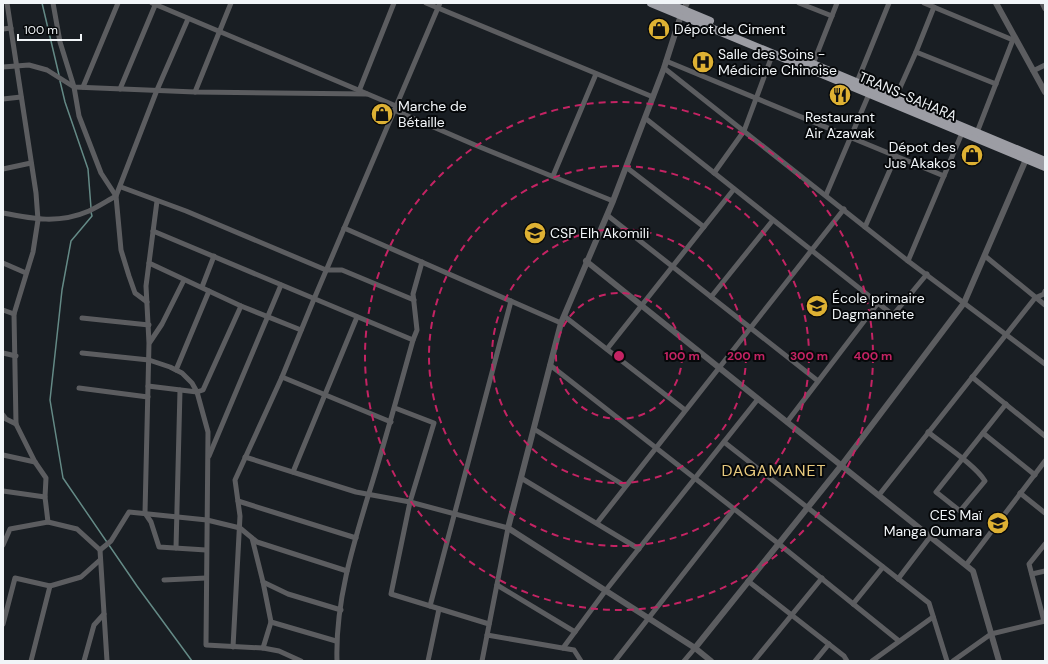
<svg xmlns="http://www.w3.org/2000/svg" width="1048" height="664" font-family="'DM Sans',sans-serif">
<rect width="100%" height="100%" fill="#191e23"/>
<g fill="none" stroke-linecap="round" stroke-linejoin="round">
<g stroke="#648a86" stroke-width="1.5">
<path d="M 42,3 L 59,75"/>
<path d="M 60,81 L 65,102 L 88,169 L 91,208"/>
<path d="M 91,212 L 92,216 L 71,241 L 62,290 L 50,400 L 63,478 L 137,586 L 192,661"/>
</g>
<g stroke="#5c5d60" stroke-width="5">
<path d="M 7,3 L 36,193 L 38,220 L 33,252 L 14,314 L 16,424 L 35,462 L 46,478 L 45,497 L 48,522"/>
<path d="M 53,3 L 60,42 L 74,87 L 79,116 L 101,173 L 116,196 L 121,250 L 129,276 L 135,293 L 147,302"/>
<path d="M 152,3 L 396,106"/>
<path d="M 426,3 L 653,97"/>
<path d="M 799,3 L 832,16"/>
<path d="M 924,3 L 1013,40"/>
<path d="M 1042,3 L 1045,9"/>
<path d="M 3,29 L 11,28"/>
<path d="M 916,52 L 996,84"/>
<path d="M 666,61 L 944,176"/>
<path d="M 813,64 L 837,3"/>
<path d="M 3,67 L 29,65 L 47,70 L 74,87 L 195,92 L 367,94"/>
<path d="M 664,68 L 908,261 L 1045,364"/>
<path d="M 1033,71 L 1045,65"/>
<path d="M 857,82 L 889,3"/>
<path d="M 83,87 L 118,3"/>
<path d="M 120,89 L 156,3"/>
<path d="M 359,91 L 394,3"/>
<path d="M 195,92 L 231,3"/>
<path d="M 3,99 L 21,97"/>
<path d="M 894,101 L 916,52 L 934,7"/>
<path d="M 394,110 L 475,145 L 613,201"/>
<path d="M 645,118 L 893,315 L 927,274"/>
<path d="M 976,135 L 1014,37"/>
<path d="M 626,167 L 704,227"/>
<path d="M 3,169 L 31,163"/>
<path d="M 714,173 L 744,131 L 773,53"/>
<path d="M 553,176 L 596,74"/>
<path d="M 121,187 L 186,211 L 326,270 L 342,270 L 414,300"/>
<path d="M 826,195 L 869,94"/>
<path d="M 157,201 L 146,286 L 149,343 L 145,513 L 151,522 L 159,547 L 206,550"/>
<path d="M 3,213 C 33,219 59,224 89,211 C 98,207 107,201 116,196 L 157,90 L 188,19"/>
<path d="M 607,215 L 818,381"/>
<path d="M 865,227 L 896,156"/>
<path d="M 344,228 L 561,323"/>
<path d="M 153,231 L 413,340"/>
<path d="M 985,256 L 1045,305"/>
<path d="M 908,261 L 962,133"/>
<path d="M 3,263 L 26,273"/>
<path d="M 149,263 L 241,306 L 301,330"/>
<path d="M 202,287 L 214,256"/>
<path d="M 711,297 L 773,220"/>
<path d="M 3,310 L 14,314"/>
<path d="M 564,316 L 685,410"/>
<path d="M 82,318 L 149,325"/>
<path d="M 150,342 L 162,324 L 184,280"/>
<path d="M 607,349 L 734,189"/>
<path d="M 3,353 L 16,356"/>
<path d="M 82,353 L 149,360 L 170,367 L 182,373 L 192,383 L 197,392 L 208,432 L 206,645 L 263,648 L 279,651 L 301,661"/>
<path d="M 550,365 L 779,544 L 899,641"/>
<path d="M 176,370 L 209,291"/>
<path d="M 282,377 L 391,422"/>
<path d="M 972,377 L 1045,436"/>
<path d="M 148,386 L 197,392 L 203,390 L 241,306"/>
<path d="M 79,388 L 148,397"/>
<path d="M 395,408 L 434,423 L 410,502 L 391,594 L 489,624"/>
<path d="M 3,415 L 6,419 L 16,424"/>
<path d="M 787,422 L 878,303"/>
<path d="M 534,429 L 625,486"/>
<path d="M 928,432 C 944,445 975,465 985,481 L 960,511 L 936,492 L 1006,404"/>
<path d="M 983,433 L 1035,475"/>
<path d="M 724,442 L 929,603 L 947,661"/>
<path d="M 3,455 L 35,462"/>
<path d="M 209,456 L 281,285"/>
<path d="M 245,457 L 356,492 L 410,502 L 508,528 L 482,661"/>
<path d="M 293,472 L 357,317"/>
<path d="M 521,478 L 639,549"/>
<path d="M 3,491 L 45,497"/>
<path d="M 1020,493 L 1045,513"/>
<path d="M 879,495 L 1035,298 L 1044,294 L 1045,291"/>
<path d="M 238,501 L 356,538"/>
<path d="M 597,523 L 844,209"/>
<path d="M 252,538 L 263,582 L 288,594 L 341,610"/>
<path d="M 3,545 L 10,529 L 48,522 L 77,529 L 100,550 L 111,541 L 129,512 L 207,520 L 240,528 L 257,542 L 347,571"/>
<path d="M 176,548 L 180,390"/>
<path d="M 100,550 L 107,661"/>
<path d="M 966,565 L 1045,461"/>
<path d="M 1032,574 L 1045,571"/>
<path d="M 898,579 L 930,537"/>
<path d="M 164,580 L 206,578"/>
<path d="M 748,581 L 844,656 L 847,661"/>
<path d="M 263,582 L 271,622 L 336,641"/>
<path d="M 497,585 L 575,632"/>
<path d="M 853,604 L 883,567"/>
<path d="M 430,606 L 511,301"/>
<path d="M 1044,621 L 1029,564 L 1045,544"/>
<path d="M 3,624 L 15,578 L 50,586 L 81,577 L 100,560"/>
<path d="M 487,635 L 574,650 L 581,661"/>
<path d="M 233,647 L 240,516 L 235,480 L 282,377 L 314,299 L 440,3"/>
<path d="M 263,648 L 271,622"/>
<path d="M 563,648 L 606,590 L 758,399"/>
<path d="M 31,661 L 50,586"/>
<path d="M 84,661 L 94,625 L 104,614"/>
<path d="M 337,661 C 335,599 355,539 373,480 C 387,434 400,387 413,340 L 417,330 L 413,294 L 422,262"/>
<path d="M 428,661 L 439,609"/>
<path d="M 615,661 L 734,509"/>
<path d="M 684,661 L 695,648"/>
<path d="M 754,661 L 822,578"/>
<path d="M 815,661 L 829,644"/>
<path d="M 872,661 L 933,617"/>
<path d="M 953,661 L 991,634 L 1045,621"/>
</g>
<g stroke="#5c5d60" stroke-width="6">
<path d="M 687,3 L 681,15 L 664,68 L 613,201 L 561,323 L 508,528 L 695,648 L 711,661"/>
<path d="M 996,3 L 1045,92"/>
<path d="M 586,261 L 973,571 L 999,661"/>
<path d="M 695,648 L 841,466 L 964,303 L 1027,157"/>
</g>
<g stroke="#9c9da4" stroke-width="8">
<path d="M 651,3 L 1045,167"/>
<path d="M 667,3 L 710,21"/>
<path d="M 796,57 L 1045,161"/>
</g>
</g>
<g fill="none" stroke="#c42363" stroke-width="2" stroke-dasharray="7 5">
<circle cx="619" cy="356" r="63"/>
<circle cx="619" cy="356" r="127"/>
<circle cx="619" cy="356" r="190"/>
<circle cx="619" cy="356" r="254"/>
</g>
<defs>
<g id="shop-disc" transform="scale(1.15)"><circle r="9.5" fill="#deb133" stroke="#06080a"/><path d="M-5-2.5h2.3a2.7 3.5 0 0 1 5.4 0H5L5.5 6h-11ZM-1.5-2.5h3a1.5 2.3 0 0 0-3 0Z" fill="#111"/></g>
<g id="hospital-disc" transform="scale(1.15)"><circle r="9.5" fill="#deb133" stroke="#06080a"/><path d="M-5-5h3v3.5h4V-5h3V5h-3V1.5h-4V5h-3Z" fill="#111"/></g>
<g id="restaurant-disc" transform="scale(1.15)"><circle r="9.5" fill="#deb133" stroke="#06080a"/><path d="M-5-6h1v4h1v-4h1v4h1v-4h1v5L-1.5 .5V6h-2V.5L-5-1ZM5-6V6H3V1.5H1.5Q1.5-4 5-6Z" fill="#111"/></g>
<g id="school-disc" transform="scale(1.15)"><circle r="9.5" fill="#deb133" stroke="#06080a"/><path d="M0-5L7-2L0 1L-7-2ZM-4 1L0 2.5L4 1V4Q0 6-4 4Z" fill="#111"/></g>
</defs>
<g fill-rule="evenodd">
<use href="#shop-disc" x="659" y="29"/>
<use href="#hospital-disc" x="703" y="62"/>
<use href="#restaurant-disc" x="840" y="95"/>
<use href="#shop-disc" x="382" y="114"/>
<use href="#shop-disc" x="972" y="155"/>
<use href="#school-disc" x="535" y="233"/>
<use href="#school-disc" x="817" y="306"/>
<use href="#school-disc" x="998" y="523"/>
</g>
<g text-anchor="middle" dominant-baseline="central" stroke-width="4" stroke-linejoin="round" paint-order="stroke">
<g font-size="14" fill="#f1f5f8" stroke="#06080a" text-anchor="start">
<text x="674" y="29">Dépot de Ciment</text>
<text x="718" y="54">Salle des Soins -<tspan x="718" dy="16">Médicine Chinoise</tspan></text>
<text x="398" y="106">Marche de<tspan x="398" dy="16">Bétaille</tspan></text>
<text x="840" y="117" text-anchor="middle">Restaurant<tspan x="840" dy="16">Air Azawak</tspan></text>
<text x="956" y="147" text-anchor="end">Dépot des<tspan x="956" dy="16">Jus Akakos</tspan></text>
<text x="550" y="233">CSP Elh Akomili</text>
<text x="832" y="298">École primaire<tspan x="832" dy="16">Dagmannete</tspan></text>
<text x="982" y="515" text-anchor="end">CES Maï<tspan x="982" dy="16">Manga Oumara</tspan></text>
</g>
<g font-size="14" fill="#f1f5f8" stroke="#06080a">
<text transform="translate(908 96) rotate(23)">TRANS-SAHARA</text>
</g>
<g font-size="16" letter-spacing="1" fill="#e7c97e" stroke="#06080a">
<text x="774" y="470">DAGAMANET</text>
</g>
</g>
<circle cx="619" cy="356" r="6" fill="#c42363" stroke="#06080a" stroke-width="2"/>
<g font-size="12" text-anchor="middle" font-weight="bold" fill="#c42363" stroke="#06080a" stroke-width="4" stroke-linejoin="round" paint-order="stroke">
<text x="682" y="360">100 m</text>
<text x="746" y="360">200 m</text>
<text x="809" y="360">300 m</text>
<text x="873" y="360">400 m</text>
</g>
<rect width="1048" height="664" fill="none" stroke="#f1f5f8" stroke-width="8"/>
<path d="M18 34v6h63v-6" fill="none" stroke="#f1f5f8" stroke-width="2"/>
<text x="24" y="34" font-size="12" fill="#f1f5f8" stroke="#06080a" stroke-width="3" paint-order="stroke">100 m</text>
</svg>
